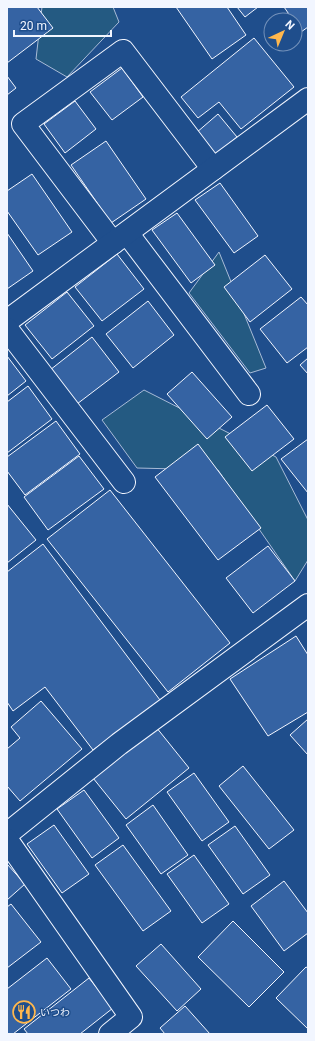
<svg xmlns="http://www.w3.org/2000/svg" width="315" height="1041" font-family="Roboto,'Noto Sans JP',sans-serif">
<rect width="100%" height="100%" fill="#1f4e8c"/>
<g fill="#245a82" stroke="#a8bbd7">
<path d="M 42,7 L 113,7 L 119,22 L 67,77 L 36,59 Z"/>
<path d="M 219,252 L 266,368 L 250,373 L 189,293 Z"/>
<path d="M 144,390 L 276,457 L 308,520 L 308,560 L 295,581 L 218,470 L 137,468 L 102,420 Z"/>
</g>
<g fill="#3563a3" stroke="#f2f6ff">
<path d="M 7,7 L 37,7 L 53,28 L 7,63 Z"/>
<path d="M 176,7 L 227,7 L 246,35 L 212,59 Z"/>
<path d="M 237,7 L 258,7 L 245,17 Z"/>
<path d="M 284,7 L 308,7 L 308,27 L 301,32 L 295,20 L 293,20 Z"/>
<path d="M 254,38 L 294,87 L 241,129 L 219,102 L 198,118 L 181,97 Z"/>
<path d="M 122,68 L 143,97 L 112,120 L 90,92 Z"/>
<path d="M 7,76 L 16,88 L 7,95 Z"/>
<path d="M 75,101 L 96,129 L 65,153 L 44,124 Z"/>
<path d="M 218,114 L 237,137 L 215,155 L 196,133 Z"/>
<path d="M 106,141 L 146,199 L 111,223 L 71,165 Z"/>
<path d="M 32,174 L 72,232 L 38,255 L 7,211 L 7,191 Z"/>
<path d="M 220,183 L 258,236 L 234,253 L 195,200 Z"/>
<path d="M 177,213 L 215,265 L 191,283 L 152,230 Z"/>
<path d="M 7,233 L 33,271 L 7,289 Z"/>
<path d="M 117,254 L 144,289 L 102,321 L 75,287 Z"/>
<path d="M 265,255 L 292,289 L 250,322 L 224,287 Z"/>
<path d="M 67,292 L 94,326 L 52,359 L 25,325 Z"/>
<path d="M 301,297 L 308,305 L 308,347 L 287,363 L 260,329 Z"/>
<path d="M 148,301 L 174,335 L 133,368 L 106,334 Z"/>
<path d="M 92,337 L 119,372 L 77,404 L 50,370 Z"/>
<path d="M 7,356 L 26,381 L 7,396 Z"/>
<path d="M 308,358 L 308,374 L 300,365 Z"/>
<path d="M 192,372 L 232,417 L 207,439 L 167,394 Z"/>
<path d="M 28,386 L 52,419 L 7,453 L 7,402 Z"/>
<path d="M 267,405 L 294,439 L 252,471 L 225,437 Z"/>
<path d="M 56,421 L 80,454 L 25,495 L 7,471 L 7,457 Z"/>
<path d="M 308,439 L 308,493 L 281,459 Z"/>
<path d="M 198,444 L 261,528 L 218,560 L 155,477 Z"/>
<path d="M 79,456 L 104,489 L 48,530 L 24,497 Z"/>
<path d="M 110,490 L 230,643 L 168,692 L 47,539 Z"/>
<path d="M 7,504 L 36,540 L 7,563 Z"/>
<path d="M 43,544 L 160,700 L 93,750 L 45,687 L 13,711 L 7,702 L 7,572 Z"/>
<path d="M 268,546 L 295,581 L 253,613 L 226,578 Z"/>
<path d="M 296,636 L 308,655 L 308,712 L 268,736 L 230,679 Z"/>
<path d="M 41,701 L 82,749 L 20,801 L 7,786 L 7,749 L 20,738 L 11,727 Z"/>
<path d="M 308,719 L 308,755 L 290,735 Z"/>
<path d="M 156,727 L 189,768 L 126,819 L 93,778 Z"/>
<path d="M 243,766 L 294,830 L 269,849 L 219,786 Z"/>
<path d="M 194,773 L 229,822 L 202,841 L 167,792 Z"/>
<path d="M 84,790 L 119,838 L 92,858 L 57,809 Z"/>
<path d="M 153,805 L 188,855 L 161,874 L 126,825 Z"/>
<path d="M 54,825 L 89,874 L 62,893 L 27,844 Z"/>
<path d="M 235,826 L 270,875 L 243,894 L 208,845 Z"/>
<path d="M 123,845 L 171,911 L 143,931 L 95,865 Z"/>
<path d="M 194,855 L 229,904 L 202,923 L 167,874 Z"/>
<path d="M 7,864 L 25,884 L 7,900 Z"/>
<path d="M 284,881 L 308,913 L 308,933 L 284,951 L 251,906 Z"/>
<path d="M 11,904 L 41,942 L 7,968 L 7,907 Z"/>
<path d="M 233,921 L 284,972 L 249,1007 L 198,957 Z"/>
<path d="M 161,944 L 201,989 L 177,1011 L 136,966 Z"/>
<path d="M 47,958 L 71,989 L 13,1034 L 7,1034 L 7,989 Z"/>
<path d="M 306,967 L 308,968 L 308,1029 L 276,998 Z"/>
<path d="M 89,978 L 113,1008 L 80,1034 L 28,1034 L 24,1029 Z"/>
<path d="M 185,1006 L 210,1034 L 165,1034 L 160,1028 Z"/>
</g>
<g fill="none" stroke-linecap="round" stroke-linejoin="round">
<g stroke="#f2f6ff" stroke-width="24">
<g id="street">
<path d="M 127,233 L 249,394"/>
<path d="M 113,243 L 23,124 L 123,51 L 213,169"/>
<path d="M 7,321 L 308,99"/>
<path d="M 7,329 L 124,482"/>
<path d="M 7,834 L 119,744 L 308,605"/>
<path d="M 7,840 L 131,1017 L 110,1034"/>
</g>
</g>
<use href="#street" stroke="#1f4e8c" stroke-width="22"/>
</g>
<defs>
<g id="restaurant-ring" transform="scale(1.15)"><circle r="9.5" fill="#1f4e8c" stroke="#ffb74d" stroke-width="1.5"/><path d="M-5-6h1v4h1v-4h1v4h1v-4h1v5L-1.5 .5V6h-2V.5L-5-1ZM5-6V6H3V1.5H1.5Q1.5-4 5-6Z" fill="#ffb74d"/></g>
</defs>
<g fill-rule="evenodd">
<use href="#restaurant-ring" x="24" y="1012"/>
</g>
<g text-anchor="middle" dominant-baseline="central" stroke-width="3" stroke-linejoin="round" paint-order="stroke">
<g font-size="10" fill="#f2f6ff" stroke="#1f4e8c" text-anchor="start">
<text x="40" y="1012">いつわ</text>
</g>
</g>
<rect width="315" height="1041" fill="none" stroke="#f2f6ff" stroke-width="16"/>
<g transform="translate(283 32) rotate(44)"><circle r="19" fill="#1f4e8c" stroke="#7391ba"/>
<path d="M0-3L7 15L0 10L-7 15Z" fill="#ffb74d"/>
<text y="-6" font-size="11" font-weight="bold" text-anchor="middle" fill="#f2f6ff">N</text>
</g>
<path d="M14 30v6h97v-6" fill="none" stroke="#f2f6ff" stroke-width="2"/>
<text x="20" y="30" font-size="12" fill="#f2f6ff" stroke="#1f4e8c" stroke-width="3" paint-order="stroke">20 m</text>
</svg>
